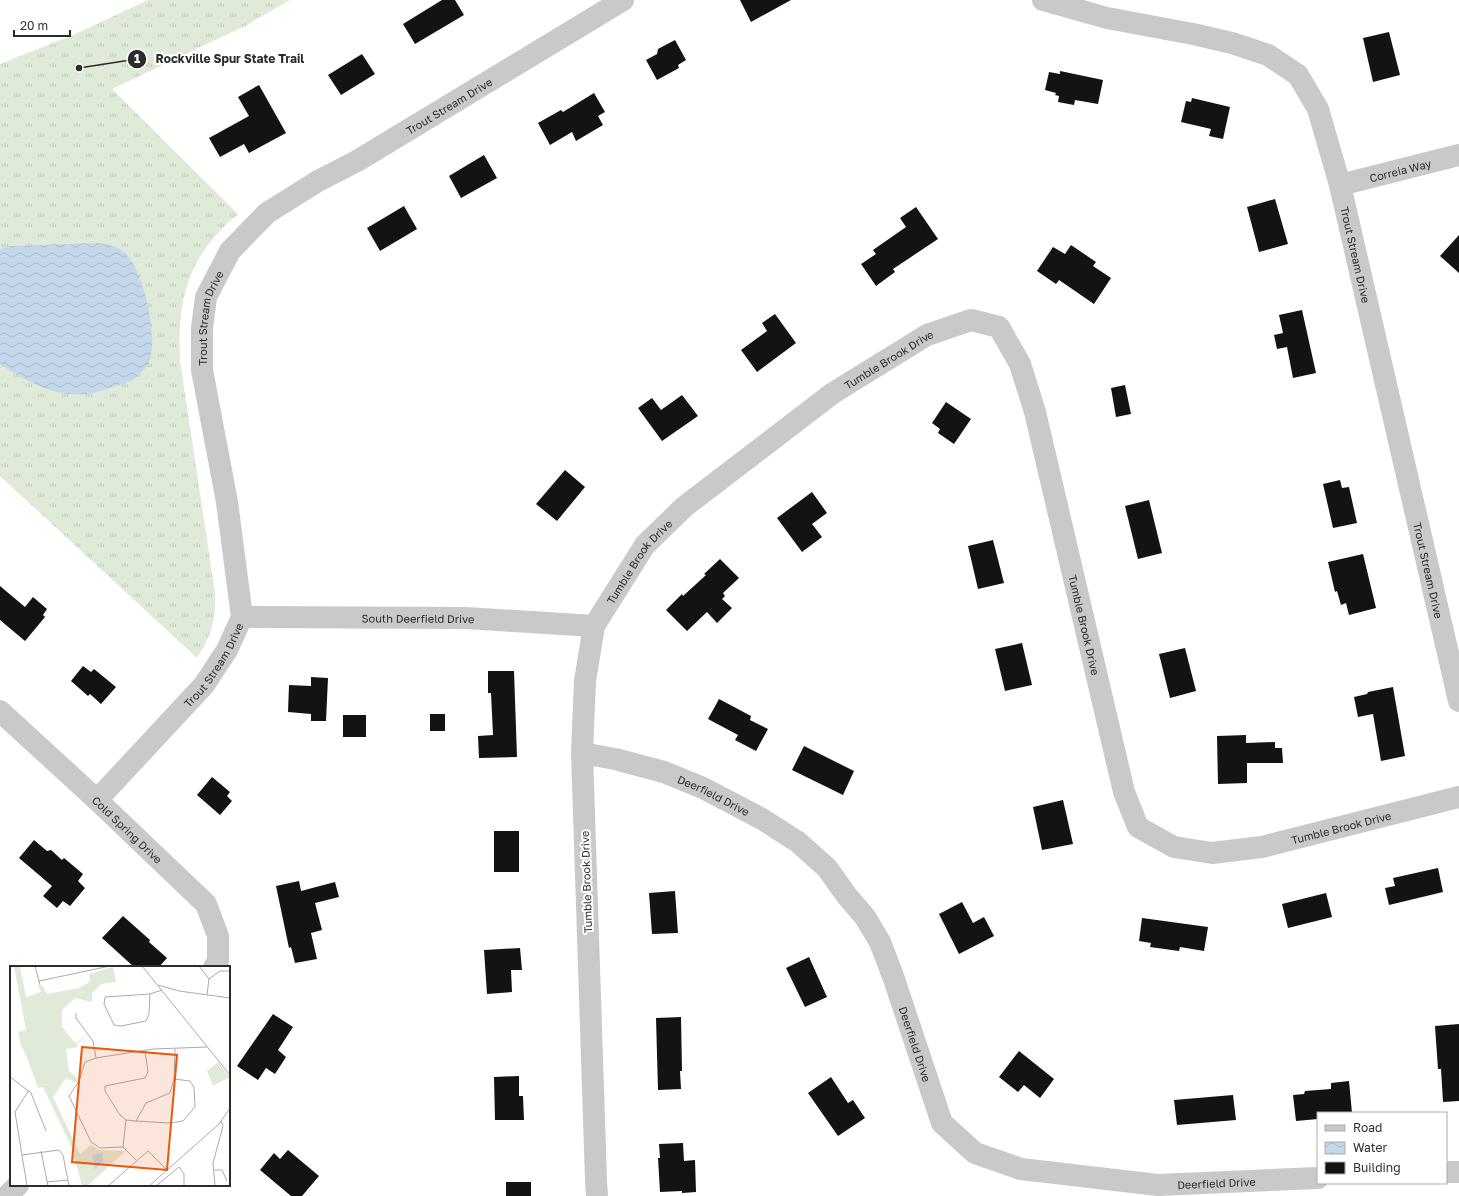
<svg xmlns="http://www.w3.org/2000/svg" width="1459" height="1196" font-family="'Golos Text',sans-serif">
<defs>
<pattern id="grass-tufts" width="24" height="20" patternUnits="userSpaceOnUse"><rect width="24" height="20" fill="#e0ead9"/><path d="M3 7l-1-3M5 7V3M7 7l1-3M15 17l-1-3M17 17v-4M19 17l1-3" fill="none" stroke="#c0c9ba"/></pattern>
<pattern id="water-waves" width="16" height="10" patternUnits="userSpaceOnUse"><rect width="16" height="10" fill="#c5d7ea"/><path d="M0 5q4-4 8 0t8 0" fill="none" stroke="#a9b9c9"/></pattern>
</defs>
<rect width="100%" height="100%" fill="#fff"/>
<path fill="url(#grass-tufts)" d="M 148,0 L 290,0 L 245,26 L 112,89 L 238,214 C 188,256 177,298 180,361 L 215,592 C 216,619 212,635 197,658 L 0,476 L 0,64 L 73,35 Z"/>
<path fill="url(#water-waves)" d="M 97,243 C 108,244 120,246 127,255 C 144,273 160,342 148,364 C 145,370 136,378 131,381 C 126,383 121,384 116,386 C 109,388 101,391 93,393 C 60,400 27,382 0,364 L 0,249 L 10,246 Z"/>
<g fill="#131313">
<path d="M 442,0 L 455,0 L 464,15 L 415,44 L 403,24 Z"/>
<path d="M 740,0 L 791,0 L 751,22 Z"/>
<path d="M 1389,32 L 1400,75 L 1373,82 L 1363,38 Z"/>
<path d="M 675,40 L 686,60 L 678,65 L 679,68 L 657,80 L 646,60 L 657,54 L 658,49 Z"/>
<path d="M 362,54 L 375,74 L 341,95 L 328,75 Z"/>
<path d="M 1060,71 L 1103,80 L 1098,104 L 1075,100 L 1074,105 L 1058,102 L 1059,96 L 1055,95 L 1056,93 L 1045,90 L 1049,72 L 1060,74 Z"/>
<path d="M 259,85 L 286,133 L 249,153 L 244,144 L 220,157 L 209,138 L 249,116 L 238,97 Z"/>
<path d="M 594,93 L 605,112 L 598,116 L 603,125 L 576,141 L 572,132 L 550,145 L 538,123 L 561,110 L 563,112 Z"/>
<path d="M 1192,98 L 1230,107 L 1223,139 L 1209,136 L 1211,129 L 1181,122 L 1186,101 L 1191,102 Z"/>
<path d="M 484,155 L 497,178 L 461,198 L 449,176 Z"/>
<path d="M 1275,199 L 1288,244 L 1259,252 L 1247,207 Z"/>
<path d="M 404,206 L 417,229 L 380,251 L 367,228 Z"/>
<path d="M 916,207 L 938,239 L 893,269 L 895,272 L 876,286 L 861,264 L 876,254 L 873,250 L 906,227 L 900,218 Z"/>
<path d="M 1459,235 L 1459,273 L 1440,256 Z"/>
<path d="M 1071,245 L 1096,262 L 1093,266 L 1111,278 L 1094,304 L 1059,280 L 1056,284 L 1037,271 L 1053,247 L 1065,254 Z"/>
<path d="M 1302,310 L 1316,373 L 1293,378 L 1287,347 L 1277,349 L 1274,335 L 1283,333 L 1279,315 Z"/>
<path d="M 775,314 L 796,343 L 757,372 L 741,350 L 767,331 L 762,323 Z"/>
<path d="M 1125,385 L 1131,414 L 1116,417 L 1111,388 Z"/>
<path d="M 682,395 L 698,416 L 662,441 L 638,408 L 652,398 L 661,410 Z"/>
<path d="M 946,402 L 971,419 L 954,444 L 938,433 L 940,429 L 932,423 Z"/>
<path d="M 565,470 L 585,487 L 557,521 L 536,504 Z"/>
<path d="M 1340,480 L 1342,488 L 1349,487 L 1357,523 L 1333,528 L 1323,484 Z"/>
<path d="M 812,492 L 827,513 L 812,524 L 822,537 L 802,552 L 777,518 Z"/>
<path d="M 1149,500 L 1162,553 L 1138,559 L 1125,506 Z"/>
<path d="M 993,540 L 1004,583 L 978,589 L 968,546 Z"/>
<path d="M 1363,554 L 1376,608 L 1349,615 L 1346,603 L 1341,605 L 1337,591 L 1335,592 L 1328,562 Z"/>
<path d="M 720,559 L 739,578 L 723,593 L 725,596 L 722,599 L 732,608 L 717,623 L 707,612 L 687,631 L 666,610 L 682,594 L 683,596 L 706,575 L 704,574 Z"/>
<path d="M 0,586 L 25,607 L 33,597 L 47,609 L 43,615 L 45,617 L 25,641 L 0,620 Z"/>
<path d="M 1022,643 L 1032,685 L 1005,691 L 995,649 Z"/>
<path d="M 1185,648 L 1196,691 L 1170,698 L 1159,654 Z"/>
<path d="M 83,666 L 91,672 L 94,669 L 116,687 L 101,704 L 90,694 L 88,696 L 71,681 Z"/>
<path d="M 488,671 L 514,671 L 517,757 L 479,758 L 478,736 L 493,735 L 491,693 L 488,693 Z"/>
<path d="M 311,677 L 328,678 L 326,721 L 311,721 L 311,714 L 288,712 L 289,685 L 311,686 Z"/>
<path d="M 1393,687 L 1405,756 L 1381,761 L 1373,714 L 1358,717 L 1354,697 L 1367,694 L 1368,692 Z"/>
<path d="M 719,699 L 751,716 L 750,720 L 768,729 L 756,751 L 735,740 L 738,735 L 708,719 Z"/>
<rect x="430" y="714" width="15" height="17"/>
<rect x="343" y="715" width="23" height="22"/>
<path d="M 1246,735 L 1246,743 L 1275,742 L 1275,748 L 1282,748 L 1283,763 L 1247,763 L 1247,783 L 1218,784 L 1217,736 Z"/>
<path d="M 804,746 L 854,771 L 843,795 L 792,770 Z"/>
<path d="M 212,777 L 230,792 L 227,796 L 232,801 L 220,815 L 197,795 Z"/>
<path d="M 1063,800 L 1073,844 L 1042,850 L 1033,807 Z"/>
<rect x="494" y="831" width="25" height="41"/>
<path d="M 34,840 L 47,851 L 51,850 L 62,860 L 64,858 L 83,874 L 78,881 L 85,888 L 70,906 L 63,901 L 57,908 L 43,896 L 52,886 L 19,858 Z"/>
<path d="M 1438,868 L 1443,892 L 1389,905 L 1385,888 L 1395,886 L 1393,878 Z"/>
<path d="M 299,881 L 301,891 L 335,882 L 339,897 L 315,903 L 322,930 L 311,933 L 317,959 L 295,963 L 291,947 L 289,948 L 276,886 Z"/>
<path d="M 675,891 L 678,933 L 652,934 L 649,893 Z"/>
<path d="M 1326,893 L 1332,917 L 1288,928 L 1282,904 Z"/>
<path d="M 962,902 L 973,923 L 984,917 L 994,936 L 959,954 L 939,914 Z"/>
<path d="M 123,916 L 150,940 L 149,942 L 167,958 L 159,967 L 134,967 L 102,938 Z"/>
<path d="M 1142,918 L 1208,927 L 1204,951 L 1180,947 L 1179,951 L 1150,947 L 1151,943 L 1139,941 Z"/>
<path d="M 520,948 L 522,970 L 511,970 L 512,992 L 487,994 L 484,950 Z"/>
<path d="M 809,957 L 827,997 L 805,1007 L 786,968 Z"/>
<path d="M 273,1014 L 293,1027 L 278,1050 L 286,1057 L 275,1074 L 266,1068 L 258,1080 L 237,1066 Z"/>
<path d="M 681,1017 L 682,1071 L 680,1071 L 681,1089 L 658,1090 L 656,1018 Z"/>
<path d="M 1459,1024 L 1459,1101 L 1443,1102 L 1441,1069 L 1438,1069 L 1435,1026 Z"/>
<path d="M 1019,1051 L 1054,1079 L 1040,1098 L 1024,1085 L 1018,1092 L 999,1077 Z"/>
<path d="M 519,1076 L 519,1096 L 523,1096 L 524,1120 L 495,1120 L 494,1077 Z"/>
<path d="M 831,1077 L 848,1103 L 853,1100 L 865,1118 L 838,1136 L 808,1093 Z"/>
<path d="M 1349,1081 L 1352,1113 L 1318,1113 L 1318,1119 L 1296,1121 L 1293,1095 L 1304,1094 L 1305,1091 L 1331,1089 L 1331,1083 Z"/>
<path d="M 1233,1095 L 1236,1120 L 1177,1125 L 1174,1100 Z"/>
<path d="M 683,1143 L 684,1161 L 695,1160 L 696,1192 L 682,1193 L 682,1191 L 660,1192 L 658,1158 L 660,1158 L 659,1144 Z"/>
<path d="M 288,1150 L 319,1176 L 302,1196 L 291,1196 L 260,1170 L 274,1153 L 280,1159 Z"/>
<rect x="506" y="1182" width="25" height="14"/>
</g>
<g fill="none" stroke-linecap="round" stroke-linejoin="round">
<g stroke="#c9c9c9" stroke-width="22">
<path id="s1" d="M 1043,0 L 1107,18 L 1193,34 L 1232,43 L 1268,55 L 1298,75 L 1318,109 L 1340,185 L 1459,701"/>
<path id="s2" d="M 1340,185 L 1459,155"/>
<path id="s3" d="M 242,617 L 466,618 L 594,626"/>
<path id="s4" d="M 0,711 L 97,800 L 206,904 L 218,936 L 218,962 L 214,967"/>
<path id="s5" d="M 582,753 L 615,759 L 664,772 L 703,788 L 762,819 L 798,842 L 827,868 L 847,896 L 865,917 L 880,942 L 894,979 L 942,1123 L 975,1153 L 1021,1169 L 1158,1185 L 1318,1178"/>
<path id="s6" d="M 97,800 L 204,685 L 227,650 L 242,617 L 227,502 L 202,370 L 202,328 L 206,297 L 230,251 L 267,213 L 318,181 L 357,161 L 623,0"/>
<path d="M 1446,1172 L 1459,1172"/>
<path d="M 7,1196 L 18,1185"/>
<path id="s7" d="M 597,1196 L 596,1180 L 582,753 L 585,681 L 594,626 L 645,545 L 684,507 L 833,393 L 927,335 L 971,320 L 999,327 L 1020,364 L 1035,412 L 1124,792 L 1138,827 L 1174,847 L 1212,853 L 1262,847 L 1459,797"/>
</g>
</g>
<g text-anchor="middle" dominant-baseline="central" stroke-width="4" stroke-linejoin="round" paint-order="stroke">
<g font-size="11" fill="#2c2c2c" stroke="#fff">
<text stroke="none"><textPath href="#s6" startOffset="875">Trout Stream Drive</textPath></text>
<text stroke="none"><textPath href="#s2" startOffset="62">Correia Way</textPath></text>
<text stroke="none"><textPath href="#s1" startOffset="458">Trout Stream Drive</textPath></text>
<text stroke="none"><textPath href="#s6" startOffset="539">Trout Stream Drive</textPath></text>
<text stroke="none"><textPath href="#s7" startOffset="974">Tumble Brook Drive</textPath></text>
<text stroke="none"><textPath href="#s7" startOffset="650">Tumble Brook Drive</textPath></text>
<text stroke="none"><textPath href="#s1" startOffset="782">Trout Stream Drive</textPath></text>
<text stroke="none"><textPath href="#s3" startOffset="176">South Deerfield Drive</textPath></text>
<text stroke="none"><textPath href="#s7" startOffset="1406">Tumble Brook Drive</textPath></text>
<text stroke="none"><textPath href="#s6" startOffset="179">Trout Stream Drive</textPath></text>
<text stroke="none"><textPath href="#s5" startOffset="139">Deerfield Drive</textPath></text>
<text stroke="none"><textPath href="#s7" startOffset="1827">Tumble Brook Drive</textPath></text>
<text stroke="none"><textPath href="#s4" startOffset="174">Cold Spring Drive</textPath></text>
<text transform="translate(586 882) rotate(-92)">Tumble Brook Drive</text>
<text stroke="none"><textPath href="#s5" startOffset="474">Deerfield Drive</textPath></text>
<text stroke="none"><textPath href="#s5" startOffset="847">Deerfield Drive</textPath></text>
</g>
</g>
<g transform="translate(10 966)">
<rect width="220" height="220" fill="#fff"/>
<path d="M 4,0 L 10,0 L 16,31 L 31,26 L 28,20 L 32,19 L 37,28 L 69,22 L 80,16 L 79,8 L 103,1 L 106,16 L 91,18 L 82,27 L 82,36 L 65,32 L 52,44 L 52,61 L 65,77 L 77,70 L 66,78 L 68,81 L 56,83 L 59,105 L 68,113 L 67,117 L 56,112 L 43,131 L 70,188 L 81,179 L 89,184 L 116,185 L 77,220 L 72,220 L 62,182 L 33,121 L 28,122 L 16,89 L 11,80 L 8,66 L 16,64 ZM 208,96 L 220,111 L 203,120 L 197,105 Z" fill="#e0ead9"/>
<path d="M 92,187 L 93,195 L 85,204 L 82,189 Z" fill="#c5d7ea"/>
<path fill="none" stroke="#ababab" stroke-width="1" d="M 25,0 L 30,19M 132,0 L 220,109M 189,0 L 199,13 L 197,29M 199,13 L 210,5 L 220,5M 29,15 L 100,0M 148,19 L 169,25 L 220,32M 140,28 L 139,48 L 136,55 L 111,60 L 104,59 L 94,38 L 95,31 ZM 140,28 L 152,24M 66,47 L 66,52 L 83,75 L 86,92M 135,85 L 138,106 L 135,112 L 95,120 L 95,125 L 110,149 L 116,154 L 126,155 L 159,157 L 173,155 L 185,141 L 184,121 L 180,115 L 164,113M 0,111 L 21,127 L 36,165M 126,155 L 136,137 L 160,127 L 164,113 L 165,83M 113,181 L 116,154M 31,185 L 38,220M 12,189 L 49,184 L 53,189 L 59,220M 126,194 L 113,181 L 90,182 L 81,176 L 59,130 L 69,115 L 75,96 L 86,92 L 143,83 L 197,81M 204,204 L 212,204 L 217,215M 37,216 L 58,214M 17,220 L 5,146 L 19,124M 98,220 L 138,185 L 157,204M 139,220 L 209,158 L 220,142M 146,220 L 169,201 L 174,208 L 174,220M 205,220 L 203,197 L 213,160 L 211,155"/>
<path fill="#e8590c" fill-opacity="0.15" stroke="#e8590c" stroke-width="2" d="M 72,81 L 167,89 L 157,204 L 62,196 Z"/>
<rect width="220" height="220" fill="none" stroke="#2c2c2c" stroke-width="2"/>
</g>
<path fill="none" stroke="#2c2c2c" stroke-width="1.5" d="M79 68L137 59"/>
<g fill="#2c2c2c" stroke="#fff" stroke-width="1.5">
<circle cx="79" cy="68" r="4"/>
<circle cx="137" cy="59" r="10"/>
</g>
<g font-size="12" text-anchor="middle" font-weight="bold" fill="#fff">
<text x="137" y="63">1</text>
</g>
<g font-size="12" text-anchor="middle" font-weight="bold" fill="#2c2c2c" stroke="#fff" stroke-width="4" stroke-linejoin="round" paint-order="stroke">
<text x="230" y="63">Rockville Spur State Trail</text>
</g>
<rect x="1317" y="1112" width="130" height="72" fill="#ffffff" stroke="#ababab"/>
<rect x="1325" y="1125" width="20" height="6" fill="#c9c9c9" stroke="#ababab"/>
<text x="1353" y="1132" font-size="12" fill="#2c2c2c">Road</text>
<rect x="1325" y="1142" width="20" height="12" fill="url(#water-waves)" stroke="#ababab"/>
<text x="1353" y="1152" font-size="12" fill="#2c2c2c">Water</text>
<rect x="1325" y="1162" width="20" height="12" fill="#131313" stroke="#ababab"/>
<text x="1353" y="1172" font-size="12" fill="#2c2c2c">Building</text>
<path d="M14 30v6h56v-6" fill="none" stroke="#2c2c2c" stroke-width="2"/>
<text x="20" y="30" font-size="12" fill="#2c2c2c" stroke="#ffffff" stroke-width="3" paint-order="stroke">20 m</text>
</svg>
